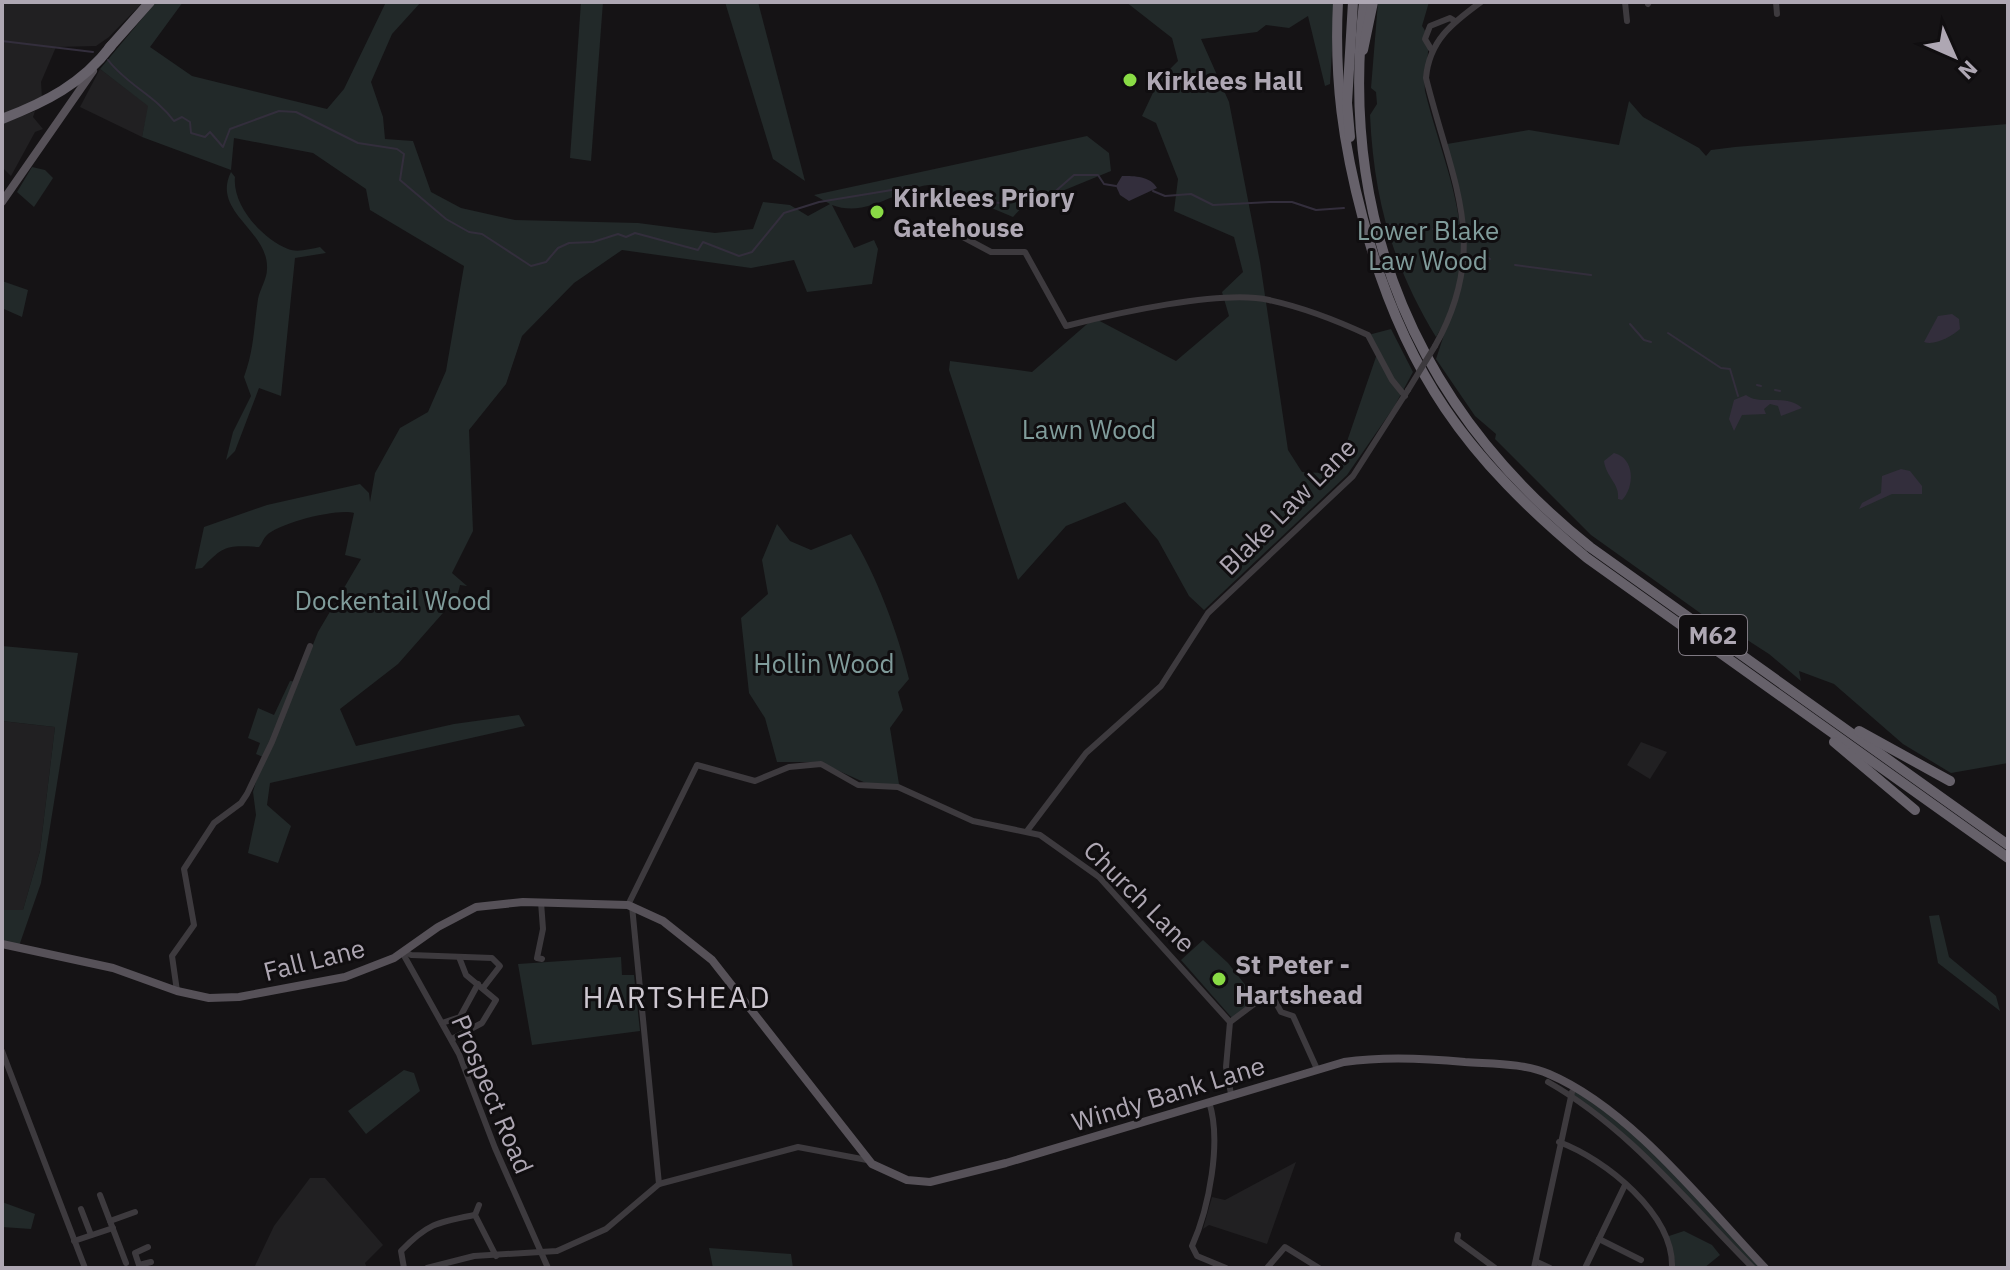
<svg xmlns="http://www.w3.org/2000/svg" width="2010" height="1270" font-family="'IBM Plex Sans',sans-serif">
<rect width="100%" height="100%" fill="#151315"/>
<g fill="#212022">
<path d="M 2,2 L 143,2 L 109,37 L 96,46 L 56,47 L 41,82 L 42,98 L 2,115 Z"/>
<path d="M 100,69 L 149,106 L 142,137 L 80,107 Z"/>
<path d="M 35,111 L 33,117 L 43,129 L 35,132 L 11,176 L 2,167 L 2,124 Z"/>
<path d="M 2,721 L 55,727 L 40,851 L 23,910 L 2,910 Z"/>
<path d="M 1641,742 L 1667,752 L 1650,779 L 1627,765 Z"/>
<path d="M 1296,1162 L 1267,1244 L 1209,1225 L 1203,1229 L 1212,1197 L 1225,1200 Z"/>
<path d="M 310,1178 L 325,1178 L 383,1245 L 365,1263 L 367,1268 L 254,1268 L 274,1226 Z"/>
</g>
<g fill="#222929">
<path d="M 156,2 L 183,2 L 150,47 L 192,76 L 327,109 L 344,89 L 386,2 L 421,2 L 392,34 L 371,82 L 383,117 L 385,139 L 413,141 L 431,192 L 461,208 L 515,220 L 638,223 L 715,233 L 753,229 L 763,202 L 790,205 L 808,216 L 830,204 L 814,195 L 1087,136 L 1109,153 L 1111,171 L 1050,196 L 1049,193 L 1034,194 L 1013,217 L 975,201 L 965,193 L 953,195 L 952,209 L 943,201 L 949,192 L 948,188 C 913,172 875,222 832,205 L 854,248 L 874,240 L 878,249 L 872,284 L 807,292 L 794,260 L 751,268 L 622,250 L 574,283 L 522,336 L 506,384 L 469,430 L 473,531 L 452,573 L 467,586 L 460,585 L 457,597 L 398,664 L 340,709 L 356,746 L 454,724 L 519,715 L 525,726 L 270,783 L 267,805 L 291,826 L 278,863 L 248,853 L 256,815 L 253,792 L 263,757 L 256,754 L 260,743 L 248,738 L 258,708 L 274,715 L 290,681 L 298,682 L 318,632 L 361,559 L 345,555 L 354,513 C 338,508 278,523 266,536 C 263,539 262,544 259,547 C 227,545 224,545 202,568 L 195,569 L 204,527 L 267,505 L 360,484 L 369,493 L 370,502 L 375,473 L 400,428 L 428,412 L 446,371 L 464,266 L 370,210 L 366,189 L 313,153 L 234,138 L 231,170 L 142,137 L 148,106 L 100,69 Z"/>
<path d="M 581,2 L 603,2 L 591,161 L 570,158 Z"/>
<path d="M 725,2 L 758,2 L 805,181 L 773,159 Z"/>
<path d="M 1126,2 L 1335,2 L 1330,84 L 1325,86 L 1308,16 L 1289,28 L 1266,25 L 1257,32 L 1201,39 L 1229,102 L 1260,262 L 1288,450 L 1302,472 L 1323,473 L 1343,453 L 1378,351 L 1368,335 L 1391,329 L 1413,372 L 1394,407 L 1347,475 L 1204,610 L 1189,596 L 1158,540 L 1125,502 L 1066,526 L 1018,580 L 949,370 L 950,361 L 1032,372 L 1094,318 L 1176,361 L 1229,316 L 1222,292 L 1243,272 L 1234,237 L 1174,211 L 1178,179 L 1156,123 L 1142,116 L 1159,80 L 1178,61 L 1172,38 Z"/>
<path d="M 1378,2 L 1429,2 L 1422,26 C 1435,42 1423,71 1425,91 C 1446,177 1489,252 1436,337 C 1392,264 1374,200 1370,115 L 1377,104 L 1376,92 L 1371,88 Z"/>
<path d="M 1629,101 L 1643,117 L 1699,148 L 1706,156 L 1711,150 L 1735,147 L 2008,124 L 2008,763 L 1951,773 L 1903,744 L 1834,684 L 1799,671 L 1801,681 L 1769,654 L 1724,625 L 1720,615 L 1710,620 L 1591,535 L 1495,439 L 1496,434 L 1475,416 L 1436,359 L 1464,274 L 1465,241 L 1447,144 L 1529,130 L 1619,145 Z"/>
<path d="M 32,167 L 45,170 L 53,178 L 34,207 L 17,192 Z"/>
<path d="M 231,172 L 235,177 C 232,205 262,239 288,249 C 297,253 310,249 320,247 L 326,253 L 295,258 L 281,396 L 259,388 L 235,451 L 226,460 L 233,432 L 251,396 L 244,377 C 254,350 254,326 258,299 C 260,289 267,279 267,269 C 269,230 211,212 231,172 Z"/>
<path d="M 2,281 L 28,290 L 22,317 L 4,309 L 2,313 Z"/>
<path d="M 777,524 L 790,541 L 811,550 L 851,534 C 876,574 898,633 909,679 L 898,692 L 903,710 L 890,728 L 899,784 L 868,784 L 819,762 L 777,762 L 765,718 L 749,693 L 741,618 L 768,594 L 762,560 Z"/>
<path d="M 2,646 L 78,653 L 41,883 L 19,946 L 2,941 L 2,910 L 23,910 L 40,851 L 55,727 L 2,721 Z"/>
<path d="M 1939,915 L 1949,957 L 1996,996 L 2000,1011 L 1938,963 L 1929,916 Z"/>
<path d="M 1203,940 L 1228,963 L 1257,1000 L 1232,1018 L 1181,960 Z"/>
<path d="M 621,957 L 622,975 L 634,975 L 640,1031 L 532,1045 L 518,964 Z"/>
<path d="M 404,1070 L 414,1073 L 420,1091 L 366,1134 L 348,1111 Z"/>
<path d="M 1573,1087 L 1614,1113 L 1765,1268 L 1753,1268 L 1625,1138 L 1571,1095 Z"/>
<path d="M 2,1202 L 35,1214 L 31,1229 L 2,1227 Z"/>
<path d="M 1684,1231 L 1712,1245 L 1720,1255 L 1704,1268 L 1672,1268 L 1666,1237 Z"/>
<path d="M 709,1248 L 791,1254 L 793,1268 L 713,1268 Z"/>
</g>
<g fill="#332e3c">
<path d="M 1122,176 C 1135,176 1150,176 1157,188 L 1129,201 L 1120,195 L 1116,186 Z"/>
<path d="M 1952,314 L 1959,319 L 1960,329 C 1952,336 1935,346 1924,342 L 1938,316 Z"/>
<path d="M 1746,395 C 1760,406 1785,393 1802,408 L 1781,416 L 1778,406 L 1770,404 L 1764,409 L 1766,414 L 1742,415 L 1734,431 L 1729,419 L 1734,400 Z"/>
<path d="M 1614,453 C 1635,458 1635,487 1622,500 L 1618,499 C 1620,484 1606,477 1604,461 Z"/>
<path d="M 1901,469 L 1910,471 L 1922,486 L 1922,494 L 1892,494 L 1859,509 L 1862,503 L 1881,493 L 1882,476 Z"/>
</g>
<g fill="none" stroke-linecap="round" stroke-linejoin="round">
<g stroke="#332e3c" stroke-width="2">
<path d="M 2,41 L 93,52"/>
<path d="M 108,60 C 127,85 156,96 174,121 L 182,117 L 190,122 L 191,133 L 205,137 L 210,132 L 223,147 L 230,129 L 279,111 L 296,112 L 358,143 L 397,149 L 404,154 L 400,180 L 446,219 L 469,232 L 482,234 L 531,266 L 546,262 L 558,248 L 569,243 L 593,242 L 618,234 L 626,237 L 635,233 L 698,250 L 703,242 L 739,256 L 752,252 L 784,213 L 819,202 L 916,186"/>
<path d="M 1153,191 L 1165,196 L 1191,194 L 1213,205 L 1270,202 L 1292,202 L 1316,210 L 1344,208"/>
<path d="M 949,192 L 954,194"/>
<path d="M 1050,196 L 1074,175 L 1098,175 L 1104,184 L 1116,186"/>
<path d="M 1015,199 L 1023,207"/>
<path d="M 975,201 L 1001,203"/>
<path d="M 1390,225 L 1422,228"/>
<path d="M 1433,229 L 1446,238"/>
<path d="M 1484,255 L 1490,259"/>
<path d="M 1515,265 L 1591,275"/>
<path d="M 1630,324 L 1644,340 L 1651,342"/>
<path d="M 1668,333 L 1721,368 L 1730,369 L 1738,396"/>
<path d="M 1757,385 L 1761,386"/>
<path d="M 1775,390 L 1780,391"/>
</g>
<g stroke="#3d3a3e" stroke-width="6">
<path d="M 1625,2 L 1627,21"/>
<path d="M 1776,2 L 1777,14"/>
<path d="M 1648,4 L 1649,2"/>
<path d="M 1431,49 L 1425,39 L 1430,26 L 1450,18 L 1455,21"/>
<path d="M 930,226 L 948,229 L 991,252 L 1025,252 L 1066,326 C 1113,314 1222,289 1269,300 C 1301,307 1338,321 1368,335 L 1392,380 L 1405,396"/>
<path d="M 1435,346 C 1492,245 1451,180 1426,78 C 1429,41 1452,23 1481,2"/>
<path d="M 1027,831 L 1086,753 L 1161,686 L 1208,613 L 1353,476 L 1408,390"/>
<path d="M 541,902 L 543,929 L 537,958 L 542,959"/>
<path d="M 628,905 L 697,765 L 755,781 L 789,767 L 821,764 L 858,785 L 898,787 L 973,821 L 1040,835 L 1099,877 L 1230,1022 L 1226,1067 L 1231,1094"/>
<path d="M 632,906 L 659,1184"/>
<path d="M 404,951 L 411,955 L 492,958 L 500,966 L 483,988"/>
<path d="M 402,952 L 459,1054 L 495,1148 L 548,1268"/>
<path d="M 177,991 L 172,956 L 194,925 L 184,869 L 214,823 L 241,803 L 247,794 L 272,742 L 310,646"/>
<path d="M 1230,1022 L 1270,992 L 1281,1012 L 1293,1016 L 1317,1069"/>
<path d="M 442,1023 L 460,1017 L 478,984"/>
<path d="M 452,1039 L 482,1023 L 496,1000 L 466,975 L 459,957"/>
<path d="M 2,1051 L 85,1268"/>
<path d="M 1548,1082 C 1629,1128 1688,1203 1753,1268"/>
<path d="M 1209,1102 C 1222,1141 1209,1208 1192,1246 L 1197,1256 L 1226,1268"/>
<path d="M 1559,1142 C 1605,1159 1674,1214 1672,1268"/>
<path d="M 100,1195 L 126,1263"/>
<path d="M 479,1205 L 475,1215 L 496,1256"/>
<path d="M 81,1209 L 91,1235"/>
<path d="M 110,1221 L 135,1212"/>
<path d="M 1458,1235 L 1457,1240 L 1495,1268"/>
<path d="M 1599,1239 L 1641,1260"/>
<path d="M 74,1241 L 113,1228"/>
<path d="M 148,1247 L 135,1253 L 139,1265 L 151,1262"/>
<path d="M 1537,1262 L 1550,1268"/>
<path d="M 404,1268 L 401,1251 C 428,1223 438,1222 475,1215"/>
<path d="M 427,1268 L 474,1256 L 557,1251 L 606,1229 L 659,1184 L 798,1147 L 867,1160"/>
<path d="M 1267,1268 L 1285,1247 L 1319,1268"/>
<path d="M 1534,1268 L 1572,1092"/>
<path d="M 1585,1268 L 1625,1185"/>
</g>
<g stroke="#565158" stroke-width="8">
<path d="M 2,202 L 93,71"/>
<path d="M 2,944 L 113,968 L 177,991 L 209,998 L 239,997 L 345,977 L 394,958 L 438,927 L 476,907 L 523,902 L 628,905 L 663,921 L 712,960 L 872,1164 L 907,1180 L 930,1182 L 1006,1163 L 1344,1062 C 1384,1056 1424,1058 1465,1062 C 1492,1064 1524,1063 1549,1074 C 1631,1109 1704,1204 1765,1268"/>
</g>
<g stroke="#66616a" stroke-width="10">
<path d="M 1338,2 C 1334,80 1343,144 1363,219 C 1403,371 1467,459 1587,558 L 2008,858"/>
<path d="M 1364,2 C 1338,222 1417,409 1590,547 L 2008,845"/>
<path d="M 109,48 L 150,2"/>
<path d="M 1363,50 L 1373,2"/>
<path d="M 2,119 C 46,102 82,84 111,46"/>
<path d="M 1350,137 L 1347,103 L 1353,2"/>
<path d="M 1859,731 L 1950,781"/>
<path d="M 1834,742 L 1915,810"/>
</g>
<path stroke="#3d3a3e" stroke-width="6" d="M 1408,390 L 1435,346"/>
</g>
<g fill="#89db45" stroke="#100e10" stroke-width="3">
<circle cx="1130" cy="80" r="8"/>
<circle cx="877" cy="212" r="8"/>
<circle cx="1219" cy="979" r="8"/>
</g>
<g text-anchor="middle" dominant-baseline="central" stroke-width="6" stroke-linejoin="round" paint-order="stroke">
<rect fill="#100e10" stroke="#7f7982" stroke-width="2" x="1679" y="615" width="68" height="40" rx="6"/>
<g font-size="24" font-weight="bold" fill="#aea7b3">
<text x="1713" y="635">M62</text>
</g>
<g font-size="26" font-weight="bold" fill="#aea7b3" stroke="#100e10" text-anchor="start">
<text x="1146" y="80">Kirklees Hall</text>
<text x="893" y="197">Kirklees Priory<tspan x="893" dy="30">Gatehouse</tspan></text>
<text x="1235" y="964">St Peter -<tspan x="1235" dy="30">Hartshead</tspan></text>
</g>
<g font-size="26" fill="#809c9b" stroke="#100e10">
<text x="1428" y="230">Lower Blake<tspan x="1428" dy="30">Law Wood</tspan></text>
<text x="1089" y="429">Lawn Wood</text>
<text x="393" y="600">Dockentail Wood</text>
<text x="824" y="663">Hollin Wood</text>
</g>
<g font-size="26" fill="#aea7b3" stroke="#100e10">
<text transform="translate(1287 506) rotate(-45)">Blake Law Lane</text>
<text transform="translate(1140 896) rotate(45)">Church Lane</text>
<text transform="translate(314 959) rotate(-14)">Fall Lane</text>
<text transform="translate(1168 1093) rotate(-17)">Windy Bank Lane</text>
<text transform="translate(493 1094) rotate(67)">Prospect Road</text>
</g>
<g font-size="30" letter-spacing="2" fill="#cdc7d0" stroke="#100e10">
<text x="677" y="996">HARTSHEAD</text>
</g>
</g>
<rect width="2010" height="1270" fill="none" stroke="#aea7b3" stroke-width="8"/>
<g transform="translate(1954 56) rotate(135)" stroke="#100e10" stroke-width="6" paint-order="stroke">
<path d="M0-6L14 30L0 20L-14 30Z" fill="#aea7b3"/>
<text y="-12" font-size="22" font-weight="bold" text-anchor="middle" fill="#aea7b3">N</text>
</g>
</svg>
